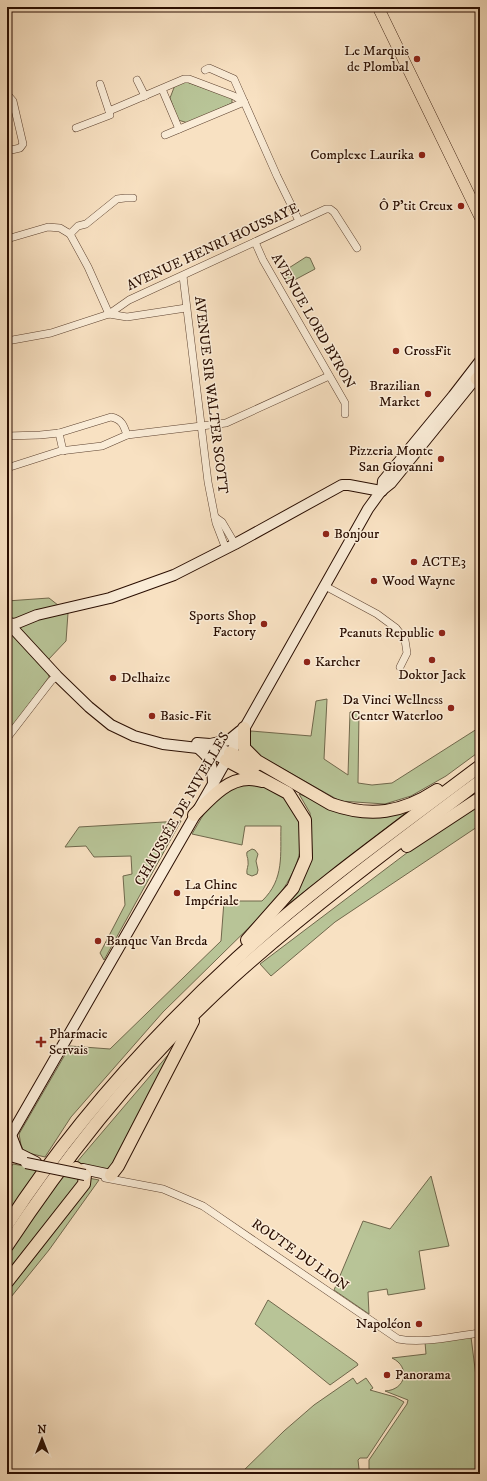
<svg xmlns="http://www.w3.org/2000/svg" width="487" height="1481" font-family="'IM FELL DW Pica',serif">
<rect width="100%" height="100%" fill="#f8e1c2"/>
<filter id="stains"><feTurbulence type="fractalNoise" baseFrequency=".005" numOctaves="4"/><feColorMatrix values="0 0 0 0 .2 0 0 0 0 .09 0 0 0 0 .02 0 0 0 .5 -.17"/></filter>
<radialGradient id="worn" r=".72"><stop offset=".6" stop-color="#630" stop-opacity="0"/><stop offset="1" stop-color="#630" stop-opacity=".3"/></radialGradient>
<g fill="#b8c497" stroke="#70684c">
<path d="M 184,81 L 232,98 L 232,103 L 188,123 L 178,120 L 170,98 L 175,85 Z"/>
<path d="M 306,257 L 310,258 L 315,269 L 287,284 L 281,273 Z"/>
<path d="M 49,598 L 68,613 L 66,641 L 48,660 L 49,677 L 7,734 L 7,601 Z"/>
<path d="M 327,699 L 324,759 L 348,775 L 350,712 L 359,712 L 358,783 L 372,785 L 392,783 L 480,727 L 480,751 L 446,776 L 411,796 L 385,804 L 340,801 L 255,753 L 248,742 L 251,731 L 311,736 L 316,701 Z"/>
<path d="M 259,782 C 266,787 287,797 290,802 C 293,805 294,810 296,813 C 311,846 292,878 273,904 L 163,1012 L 71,1117 L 45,1157 L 24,1152 L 21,1145 L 19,1134 L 70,1046 L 110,1049 L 221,941 L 224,901 L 262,901 C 285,879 280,854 281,826 L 245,826 L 242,845 L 192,834 C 201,819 215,792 231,785 C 238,782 251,783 259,782 Z"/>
<path d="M 299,794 L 354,815 L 408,811 L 282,909 L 312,856 L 310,813 Z"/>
<path d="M 480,805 L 480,825 L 335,922 L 271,976 L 260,964 L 416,846 Z"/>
<path d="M 181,821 L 104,960 L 100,953 L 125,905 L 123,876 L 132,874 L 131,856 L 94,857 L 86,846 L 65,847 L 79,827 Z"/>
<path d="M 252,849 L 255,850 L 258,854 L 256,861 L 258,870 L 257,874 L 252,876 L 247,874 C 246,869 249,866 248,861 C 248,857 246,856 247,852 Z"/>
<path d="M 179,1042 L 111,1171 L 76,1163 Z"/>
<path d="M 13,1164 L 99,1180 L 49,1250 L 7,1302 L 7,1173 Z"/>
<path d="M 431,1176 L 449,1246 L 419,1251 L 425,1289 L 388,1295 L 387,1289 L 368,1292 L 369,1314 L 334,1290 L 363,1221 L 390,1229 Z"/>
<path d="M 268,1300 L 357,1363 L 358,1365 L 330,1385 L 255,1324 Z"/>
<path d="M 471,1337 L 480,1408 L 480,1474 L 240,1474 L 284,1431 L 314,1405 L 353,1378 L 357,1384 L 366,1378 L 373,1388 L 370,1390 L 395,1397 L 404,1402 L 367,1458 L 360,1458 L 358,1460 L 359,1469 L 361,1471 L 368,1471 L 369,1469 L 369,1460 L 407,1404 L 408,1400 L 385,1391 C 406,1390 411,1367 392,1358 L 426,1354 L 425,1342 Z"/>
</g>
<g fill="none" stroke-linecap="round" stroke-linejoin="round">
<g stroke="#5d4230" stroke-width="8">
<g id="street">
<path d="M 205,70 L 209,68 L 234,79 L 277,176 L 299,221"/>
<path d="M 137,80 L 145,96"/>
<path d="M 100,84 L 109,111 L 184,79 L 189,79 L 234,96 L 244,102"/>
<path d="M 162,89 L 179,129"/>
<path d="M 7,94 L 13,101 L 23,144 L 20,148 L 7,151"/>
<path d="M 76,128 L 110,115 L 109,111"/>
<path d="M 165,135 L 244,102"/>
<path d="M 70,234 L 78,226 L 86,224 L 117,199 L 125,198 L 133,198"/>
<path d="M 7,239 L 48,227 L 60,228 L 70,234 L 88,267 L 109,314 L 129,300 L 326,209 L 330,209 L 334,212 L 357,248"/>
<path d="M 255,242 L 263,260 L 345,403 L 345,414"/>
<path d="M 183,276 L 208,482 L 216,523 L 226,549"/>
<path d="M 7,341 L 51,333 L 109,314 L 127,317 L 186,308"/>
<path d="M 59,433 L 63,451"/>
<path d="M 7,436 L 40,435 L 59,433 L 111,417 C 122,419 124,426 127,435"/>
<path d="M 7,468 L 60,451 L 102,446 L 127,435 L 226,423 L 329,376"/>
<path d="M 215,517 L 222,522 L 235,544"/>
<path d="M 325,586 L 377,614 L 396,628 L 405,640 L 407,653 L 400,667"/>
<path d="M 7,738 L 51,681 L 57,676"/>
<path d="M 105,1178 L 163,1189 L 203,1206 L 398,1339 C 424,1344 454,1336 480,1333"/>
</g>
</g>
<g stroke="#290d00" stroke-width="12">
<g id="secondary">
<path d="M 382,491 L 383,481 L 453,396 L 480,361"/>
<path d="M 7,623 L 15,624 L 37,615 L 110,598 L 174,575 L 235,544 L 342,485 L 349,485 L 381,491"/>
<path d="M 9,624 L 57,676 L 89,707 L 111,725 L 134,736 L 163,744 L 198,748 L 210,752 L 226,760"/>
<path d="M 197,743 L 210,744 L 230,753"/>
<path d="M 210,744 L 229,740 L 240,731"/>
<path d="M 200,750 C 213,761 212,767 213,783"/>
<path d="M 11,1135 L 18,1153 L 36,1162"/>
<path d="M 7,1142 L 213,784 L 368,509 L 381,491 L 391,483 L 480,373"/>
<path d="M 7,1155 L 24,1160"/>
<path d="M 83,1169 L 111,1175"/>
</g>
</g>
<g stroke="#290d00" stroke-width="12">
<g id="primary">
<path d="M 378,7 L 480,217"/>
<path d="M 476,379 L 480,375"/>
</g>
</g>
<g stroke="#290d00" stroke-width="14">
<g id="highway">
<path d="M 244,728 L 244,748 L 257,761 L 331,804 C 371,818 402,813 437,790"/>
<path d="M 230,753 L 256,765"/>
<path d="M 226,760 L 288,793 L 305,820 L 306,858 L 293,888 L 247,940"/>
<path d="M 194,815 C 209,800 226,779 249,779 C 253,779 258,780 262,781"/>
<path d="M 407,846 L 480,798"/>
<path d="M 111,1175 L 118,1166 L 193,1021"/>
<path d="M 7,1225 C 71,1126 150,1038 237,958 C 313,888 398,828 480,766"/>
<path d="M 7,1246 C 71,1149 146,1056 233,977 C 311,907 396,844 480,781"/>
<path d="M 7,1282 L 84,1184 L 85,1175 L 76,1168"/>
</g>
</g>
<use href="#street" stroke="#faecd7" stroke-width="7"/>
<use href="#secondary" stroke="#faecd7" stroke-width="10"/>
<use href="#primary" stroke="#f8e1c2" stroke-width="11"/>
<use href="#highway" stroke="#f8e1c2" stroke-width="12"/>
<g stroke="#290d00" stroke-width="12" stroke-linecap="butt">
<path id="secondary-bridge" d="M 26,1163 L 85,1175"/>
</g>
<use href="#secondary-bridge" stroke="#faecd7" stroke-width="10"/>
</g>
<g fill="#8f2418" stroke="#faecd7" stroke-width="1.5">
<circle cx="417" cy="59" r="4"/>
<circle cx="422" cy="155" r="4"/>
<circle cx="461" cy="206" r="4"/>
<circle cx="396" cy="351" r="4"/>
<circle cx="428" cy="394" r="4"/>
<circle cx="441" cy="459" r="4"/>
<circle cx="326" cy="534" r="4"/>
<circle cx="414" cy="562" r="4"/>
<circle cx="374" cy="581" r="4"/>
<circle cx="264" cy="624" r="4"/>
<circle cx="442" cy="633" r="4"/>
<circle cx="432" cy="660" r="4"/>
<circle cx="307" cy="662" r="4"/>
<circle cx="113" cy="678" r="4"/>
<circle cx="451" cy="708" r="4"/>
<circle cx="152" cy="716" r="4"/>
<circle cx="177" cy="893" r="4"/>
<circle cx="98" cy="941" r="4"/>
<path d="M39 1036h4v4h4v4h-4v4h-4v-4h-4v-4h4z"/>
<circle cx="419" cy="1324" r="4"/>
<circle cx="387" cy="1375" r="4"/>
</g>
<g text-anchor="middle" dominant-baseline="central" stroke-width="3" stroke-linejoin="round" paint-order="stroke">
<g font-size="14" fill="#290d00" stroke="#faecd7" text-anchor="start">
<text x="409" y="51" text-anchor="end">Le Marquis<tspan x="409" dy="16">de Plombal</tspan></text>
<text x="414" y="155" text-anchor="end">Complexe Laurika</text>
<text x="453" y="206" text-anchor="end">Ô P'tit Creux</text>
<text x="404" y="351">CrossFit</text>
<text x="420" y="386" text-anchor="end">Brazilian<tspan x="420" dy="16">Market</tspan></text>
<text x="433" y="451" text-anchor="end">Pizzeria Monte<tspan x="433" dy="16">San Giovanni</tspan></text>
<text x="334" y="534">Bonjour</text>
<text x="422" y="562">ACTE3</text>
<text x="382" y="581">Wood Wayne</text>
<text x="256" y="616" text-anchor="end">Sports Shop<tspan x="256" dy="16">Factory</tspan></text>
<text x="434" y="633" text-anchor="end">Peanuts Republic</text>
<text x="315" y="662">Karcher</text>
<text x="432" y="675" text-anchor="middle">Doktor Jack</text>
<text x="121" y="678">Delhaize</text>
<text x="443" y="700" text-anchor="end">Da Vinci Wellness<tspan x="443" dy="16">Center Waterloo</tspan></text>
<text x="160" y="716">Basic-Fit</text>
<text x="185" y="885">La Chine<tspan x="185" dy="16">Impériale</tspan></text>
<text x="106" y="941">Banque Van Breda</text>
<text x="49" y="1034">Pharmacie<tspan x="49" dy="16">Servais</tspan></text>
<text x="411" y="1324" text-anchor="end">Napoléon</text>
<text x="395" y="1375">Panorama</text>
</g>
<g font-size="14" fill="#290d00" stroke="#faecd7">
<text transform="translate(213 247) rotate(-25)">AVENUE HENRI HOUSSAYE</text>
<text transform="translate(313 321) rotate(60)">AVENUE LORD BYRON</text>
<text transform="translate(211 395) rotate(83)">AVENUE SIR WALTER SCOTT</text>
<text transform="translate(182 809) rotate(-60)">CHAUSSÉE DE NIVELLES</text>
<text transform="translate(300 1255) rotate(35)">ROUTE DU LION</text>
</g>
</g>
<rect width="487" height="1481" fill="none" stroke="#f8e1c2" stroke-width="24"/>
<rect x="8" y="8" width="471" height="1465" fill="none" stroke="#290d00" stroke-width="2"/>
<rect x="12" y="12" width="463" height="1457" fill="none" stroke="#290d00"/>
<g transform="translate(42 1439)" stroke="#faecd7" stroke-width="3" paint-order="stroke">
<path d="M0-3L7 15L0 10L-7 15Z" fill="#290d00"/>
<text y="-6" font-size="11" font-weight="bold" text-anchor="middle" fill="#290d00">N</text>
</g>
<rect width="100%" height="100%" filter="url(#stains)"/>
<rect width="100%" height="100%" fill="url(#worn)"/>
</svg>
